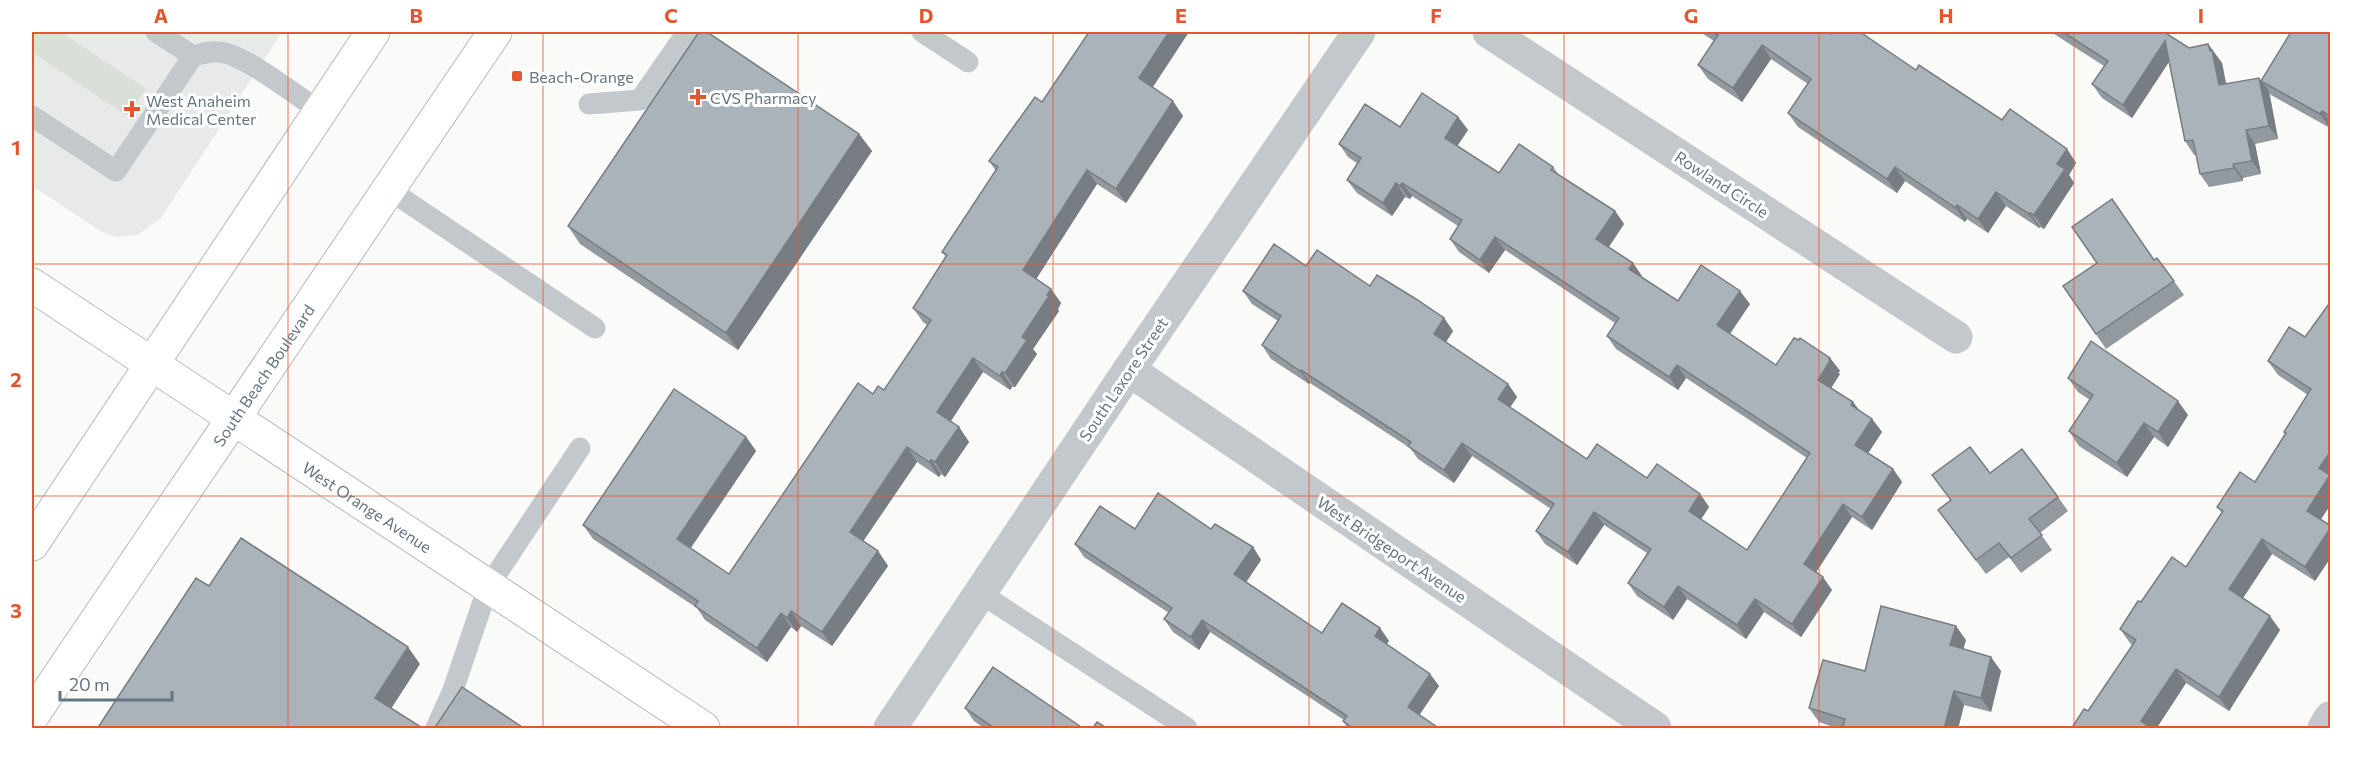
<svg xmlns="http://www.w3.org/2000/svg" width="2362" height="760" font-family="Commissioner,sans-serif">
<rect width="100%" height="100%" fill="#fafaf8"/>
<path fill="#e8e9e9" d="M 32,32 L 282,32 L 161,218 L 137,235 L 116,237 L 102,232 L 32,186 Z"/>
<path fill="#dadfd7" d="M 32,32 L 61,32 L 146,89 L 128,115 L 125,115 L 32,52 Z"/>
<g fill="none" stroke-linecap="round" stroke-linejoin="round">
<g stroke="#b3babf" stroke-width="35">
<g id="secondary">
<path id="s1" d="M 32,285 L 703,728"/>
</g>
</g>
<g stroke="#b5babe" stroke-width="35">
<g id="primary">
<path d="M 32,544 L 373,32"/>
<path id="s2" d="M 32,716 L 495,32"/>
</g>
</g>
<g stroke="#c3c8cc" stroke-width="21">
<path d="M 156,32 L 193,56"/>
<path d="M 922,32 L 968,62"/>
<path d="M 589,104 L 640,100 L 687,32"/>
<path d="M 32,116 L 116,171 L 193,56 C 203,53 214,50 225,53 C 248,58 297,96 320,111"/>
<path d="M 388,189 L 595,328"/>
<path d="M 980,593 L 1187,728"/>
<path d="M 436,728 L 453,690 L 488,587 L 580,448"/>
</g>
<g stroke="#c3c8cc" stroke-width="33">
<path d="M 1489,32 L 1956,337"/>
<path d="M 1129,370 L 1655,728"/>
<path d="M 890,728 L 1129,370 L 1359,32"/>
<path d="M 2324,728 L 2330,718"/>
</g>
<use href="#secondary" stroke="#fff" stroke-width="33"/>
<use href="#primary" stroke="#fff" stroke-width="33"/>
</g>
<g fill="#929a9f">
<path d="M 1700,32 L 1827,32 L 1831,34 L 1916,70 L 2002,120 L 2067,149 L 2076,163 L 2069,175 L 2074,183 L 2044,229 L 2040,227 L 2039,228 L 2006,206 L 1988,233 L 1967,219 L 1965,222 L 1905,181 L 1897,193 L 1798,127 L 1788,113 L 1808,84 L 1771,59 L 1742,102 L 1708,79 L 1698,65 L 1714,41 Z"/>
<path d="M 2051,32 L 2164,32 L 2189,48 L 2208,44 L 2222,63 L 2226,84 L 2259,78 L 2269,91 L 2278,139 L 2255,144 L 2261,174 L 2243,178 L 2243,181 L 2209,187 L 2200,174 L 2196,155 L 2194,155 L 2185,141 L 2169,62 L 2132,118 L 2102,98 L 2092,84 L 2104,66 Z"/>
<path d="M 2331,34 L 2331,127 L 2330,128 L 2271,95 L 2261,81 Z"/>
<path d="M 1171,58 L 1152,87 L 1183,116 L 1126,203 L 1097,184 L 1036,279 L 1051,289 L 1061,303 L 1058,309 L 1059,311 L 1033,349 L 1037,354 L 1015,387 L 1012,387 L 1010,390 L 983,372 L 950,422 L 959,427 L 969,442 L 945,477 L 941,474 L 939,477 L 917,462 L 863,541 L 878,551 L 888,566 L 832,646 L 801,626 L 797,632 L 791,627 L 767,662 L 705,620 L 697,608 L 593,539 L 583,525 L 746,437 L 756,451 L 691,548 L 729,574 L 873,394 L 884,390 L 927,325 L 923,322 L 913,308 L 946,257 L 942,252 L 996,171 L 989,161 L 1042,102 Z"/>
<path d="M 1458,117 L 1468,130 L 1457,146 L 1499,173 L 1553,167 L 1559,175 L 1615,211 L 1624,224 L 1609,247 L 1633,263 L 1642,277 L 1678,301 L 1750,304 L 1730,334 L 1776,365 L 1830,358 L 1840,371 L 1838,373 L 1840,374 L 1831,388 L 1859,410 L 1872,419 L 1882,432 L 1868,453 L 1893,469 L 1902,482 L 1872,530 L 1852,517 L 1816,572 L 1832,590 L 1801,637 L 1764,612 L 1746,639 L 1687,599 L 1673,620 L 1637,596 L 1628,583 L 1647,553 L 1604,525 L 1577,565 L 1545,544 L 1536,531 L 1551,509 L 1472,456 L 1454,483 L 1418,459 L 1410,448 L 1310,383 L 1309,384 L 1271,359 L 1262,345 L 1278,321 L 1252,304 L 1243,291 L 1306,266 L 1370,286 L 1444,318 L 1453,331 L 1446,342 L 1508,384 L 1517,397 L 1510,407 L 1587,459 L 1647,478 L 1700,494 L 1709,507 L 1701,519 L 1747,550 L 1807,458 L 1686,378 L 1678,390 L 1616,349 L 1607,336 L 1615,323 L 1505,250 L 1489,273 L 1459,252 L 1450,239 L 1458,226 L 1412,196 L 1410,199 L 1405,197 L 1392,216 L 1357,193 L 1347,180 L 1358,164 L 1348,157 L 1339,144 L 1400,127 Z"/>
<path d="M 859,134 L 872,151 L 738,350 L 580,244 L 568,226 Z"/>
<path d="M 2157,258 L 2184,295 L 2106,349 L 2063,286 L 2154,260 Z"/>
<path d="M 2331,301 L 2331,504 L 2321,519 L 2331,526 L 2331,557 L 2315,581 L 2272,554 L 2243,598 L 2280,630 L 2229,711 L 2186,683 L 2156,729 L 2071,729 L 2088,711 L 2132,645 L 2130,643 L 2120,629 L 2141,602 L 2186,567 L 2222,513 L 2217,507 L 2255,482 L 2285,434 L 2284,432 L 2308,395 L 2278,375 L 2268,361 L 2305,337 Z"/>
<path d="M 2068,378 L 2188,415 L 2168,447 L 2154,437 L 2127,477 L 2079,446 L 2069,431 L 2090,400 L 2078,392 Z"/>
<path d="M 1990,473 L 2058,497 L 2068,511 L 2040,533 L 2052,550 L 2021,573 L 2009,557 L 1986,574 L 1938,510 L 1951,500 L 1932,475 Z"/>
<path d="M 1211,529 L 1253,547 L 1261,560 L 1246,582 L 1322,633 L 1380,628 L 1389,641 L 1386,644 L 1430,674 L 1439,686 L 1419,715 L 1440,729 L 1348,729 L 1343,721 L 1344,720 L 1210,632 L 1199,650 L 1173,632 L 1164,619 L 1169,613 L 1084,557 L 1075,544 Z"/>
<path d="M 1966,640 L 1963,649 L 2001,671 L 1991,712 L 1964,705 L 1958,729 L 1839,729 L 1819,722 L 1809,708 L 1865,671 Z"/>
<path d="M 965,708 L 1084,729 L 985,729 L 974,721 Z"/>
</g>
<g fill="#777d82">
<path d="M 1169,32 L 1189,32 L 1149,93 L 1139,78 Z"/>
<path d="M 2165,41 L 2174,54 L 2132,118 L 2123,105 Z"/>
<path d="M 2208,44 L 2222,63 L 2229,99 L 2219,85 Z"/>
<path d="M 1762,45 L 1771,59 L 1742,102 L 1733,88 Z"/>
<path d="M 2259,78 L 2269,91 L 2278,139 L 2269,126 Z"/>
<path d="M 1173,101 L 1183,116 L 1126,203 L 1116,189 Z"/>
<path d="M 2322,111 L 2331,123 L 2330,128 L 2320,114 Z"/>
<path d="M 1458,117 L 1468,130 L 1454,151 L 1445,138 Z"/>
<path d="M 2246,130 L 2255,144 L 2261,174 L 2252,161 Z"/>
<path d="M 859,134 L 872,151 L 738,350 L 726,333 Z"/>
<path d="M 2067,149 L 2076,163 L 2069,175 L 2074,183 L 2044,229 L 2034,215 L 2057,164 Z"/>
<path d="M 2233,164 L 2243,178 L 2243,181 L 2234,168 Z"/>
<path d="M 1895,167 L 1905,181 L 1897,193 L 1887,179 Z"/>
<path d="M 1087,170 L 1097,184 L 1033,284 L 1023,270 Z"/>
<path d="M 1396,183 L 1405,197 L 1392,216 L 1383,203 Z"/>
<path d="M 1402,183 L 1412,196 L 1410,199 L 1400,186 Z"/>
<path d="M 1996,192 L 2006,206 L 1988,233 L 1978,219 Z"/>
<path d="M 1957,205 L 1967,219 L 1965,222 L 1956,208 Z"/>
<path d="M 1615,211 L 1624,224 L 1605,252 L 1596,239 Z"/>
<path d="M 2030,213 L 2040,227 L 2039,228 L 2029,214 Z"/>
<path d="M 1495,237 L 1505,250 L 1489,273 L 1480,260 Z"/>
<path d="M 1633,263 L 1642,276 L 1638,282 L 1629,269 Z"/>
<path d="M 1051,289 L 1061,303 L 1058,309 L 1059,311 L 1033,349 L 1037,354 L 1015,387 L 1005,373 L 1022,337 Z"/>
<path d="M 1740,291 L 1750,304 L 1726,339 L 1717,325 Z"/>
<path d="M 1444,318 L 1453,331 L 1443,347 L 1434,334 Z"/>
<path d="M 973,358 L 983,372 L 947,427 L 937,412 Z"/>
<path d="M 1830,358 L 1840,371 L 1838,373 L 1840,374 L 1828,393 L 1818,380 Z"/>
<path d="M 1677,365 L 1686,378 L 1678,390 L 1669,377 Z"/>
<path d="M 1301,370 L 1310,383 L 1309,384 L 1300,371 Z"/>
<path d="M 1002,372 L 1012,387 L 1010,390 L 1000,376 Z"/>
<path d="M 1508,384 L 1517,397 L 1507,412 L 1498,399 Z"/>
<path d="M 2178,401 L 2188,415 L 2168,447 L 2158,432 Z"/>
<path d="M 1853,402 L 1863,415 L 1851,405 Z"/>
<path d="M 1872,419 L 1882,432 L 1865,458 L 1855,445 Z"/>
<path d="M 2144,423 L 2154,437 L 2127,477 L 2117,463 Z"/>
<path d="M 959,427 L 969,442 L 945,477 L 935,462 Z"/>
<path d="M 746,437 L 756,451 L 687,553 L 677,539 Z"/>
<path d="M 1462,443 L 1472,456 L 1454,483 L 1444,470 Z"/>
<path d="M 907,447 L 917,462 L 860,546 L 850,532 Z"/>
<path d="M 2331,451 L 2331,504 L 2317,525 L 2307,511 L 2319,468 Z"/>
<path d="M 931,460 L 941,474 L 939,477 L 929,462 Z"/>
<path d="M 1893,469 L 1902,482 L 1872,530 L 1862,517 Z"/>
<path d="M 1700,494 L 1709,507 L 1698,524 L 1689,511 Z"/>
<path d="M 1843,504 L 1852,517 L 1813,577 L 1804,564 Z"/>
<path d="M 1594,512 L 1604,525 L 1577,565 L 1568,552 Z"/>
<path d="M 2331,527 L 2331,557 L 2315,581 L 2305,567 Z"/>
<path d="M 2262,539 L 2272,554 L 2239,604 L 2229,589 Z"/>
<path d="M 1253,547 L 1261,560 L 1243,587 L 1234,574 Z"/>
<path d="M 878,551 L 888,566 L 832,646 L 822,632 Z"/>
<path d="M 1823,577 L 1832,590 L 1801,637 L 1792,624 Z"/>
<path d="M 1678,586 L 1687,599 L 1673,620 L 1664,607 Z"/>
<path d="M 1755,599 L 1764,612 L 1746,639 L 1737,625 Z"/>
<path d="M 791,611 L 801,626 L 797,632 L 787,618 Z"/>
<path d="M 781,613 L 791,627 L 767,662 L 757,648 Z"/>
<path d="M 2270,616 L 2280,630 L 2229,711 L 2219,697 Z"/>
<path d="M 1202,620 L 1210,632 L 1199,650 L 1191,637 Z"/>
<path d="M 1956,626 L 1966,640 L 1960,660 L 1950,645 Z"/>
<path d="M 1380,628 L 1389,641 L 1383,649 L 1375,636 Z"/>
<path d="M 408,647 L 420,664 L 387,715 L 375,698 Z"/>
<path d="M 1991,657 L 2001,671 L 1991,712 L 1981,698 Z"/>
<path d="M 2176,669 L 2186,683 L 2156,729 L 2146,729 L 2141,721 Z"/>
<path d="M 1430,674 L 1439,686 L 1416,720 L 1408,707 Z"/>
<path d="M 1954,691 L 1964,705 L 1958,729 L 1944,729 Z"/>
</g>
<g fill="#aab3b9" stroke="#777d82" stroke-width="1.5">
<path d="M 699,32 L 707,32 L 859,134 L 726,333 L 568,226 Z"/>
<path d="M 1089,32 L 1169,32 L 1139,78 L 1173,101 L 1116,189 L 1087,170 L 1023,270 L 1051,289 L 1047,295 L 1049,296 L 1022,337 L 1027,340 L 1005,373 L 1002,372 L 1000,376 L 973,358 L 937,412 L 959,427 L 935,462 L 931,460 L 929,462 L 907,447 L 850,532 L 878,551 L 822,632 L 791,611 L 787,618 L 781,613 L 757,648 L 695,606 L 698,601 L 583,525 L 674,389 L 746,437 L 677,539 L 729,574 L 858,383 L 873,394 L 878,386 L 884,390 L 931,320 L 913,308 L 947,255 L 942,252 L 998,167 L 989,161 L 1035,97 L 1042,102 Z"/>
<path d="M 1712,32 L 1827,32 L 1831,34 L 1832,32 L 1860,32 L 1916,70 L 1919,65 L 2002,120 L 2010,109 L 2067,149 L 2057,164 L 2065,169 L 2034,215 L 2030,213 L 2029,214 L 1996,192 L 1978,219 L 1957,205 L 1956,208 L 1895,167 L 1887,179 L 1788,113 L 1811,79 L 1762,45 L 1733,88 L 1698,65 L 1718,35 Z"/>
<path d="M 2063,32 L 2164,32 L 2189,48 L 2208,44 L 2210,51 L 2212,50 L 2219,85 L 2259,78 L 2269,126 L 2246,130 L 2252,161 L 2233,164 L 2234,168 L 2200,174 L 2193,140 L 2185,141 L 2165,41 L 2123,105 L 2092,84 L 2108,61 Z"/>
<path d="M 2291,32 L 2327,32 L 2331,34 L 2330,116 L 2322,111 L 2320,114 L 2261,81 Z"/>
<path d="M 1422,93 L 1458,117 L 1445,138 L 1499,173 L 1519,144 L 1553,167 L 1551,170 L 1615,211 L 1596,239 L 1633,263 L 1629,269 L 1678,301 L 1701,265 L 1740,291 L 1717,325 L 1776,365 L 1794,338 L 1799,340 L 1800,338 L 1830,358 L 1829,360 L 1830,361 L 1818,380 L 1853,402 L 1851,405 L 1872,419 L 1855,445 L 1893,469 L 1862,517 L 1843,504 L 1804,564 L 1823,577 L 1792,624 L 1755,599 L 1737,625 L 1678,586 L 1664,607 L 1628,583 L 1651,549 L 1594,512 L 1568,552 L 1536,531 L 1554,504 L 1462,443 L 1444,470 L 1408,446 L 1411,442 L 1301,370 L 1300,371 L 1262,345 L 1281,316 L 1243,291 L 1274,244 L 1306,266 L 1317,250 L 1370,286 L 1377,275 L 1416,299 L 1444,318 L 1434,334 L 1508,384 L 1498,399 L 1587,459 L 1597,444 L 1647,478 L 1657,464 L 1700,494 L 1689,511 L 1747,550 L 1810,453 L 1677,365 L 1669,377 L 1607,336 L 1619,318 L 1495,237 L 1480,260 L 1450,239 L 1462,220 L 1402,183 L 1400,186 L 1396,183 L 1383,203 L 1347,180 L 1361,158 L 1339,144 L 1365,104 L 1400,127 Z"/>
<path d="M 2112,199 L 2154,260 L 2157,258 L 2174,281 L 2096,334 L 2063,286 L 2097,263 L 2072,227 Z"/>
<path d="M 2331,301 L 2331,451 L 2319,468 L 2330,475 L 2307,511 L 2331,526 L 2331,527 L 2305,567 L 2262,539 L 2229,589 L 2270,616 L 2219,697 L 2176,669 L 2141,721 L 2152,729 L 2071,729 L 2084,709 L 2088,711 L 2136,640 L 2120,629 L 2138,601 L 2141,602 L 2172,557 L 2186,567 L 2223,511 L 2217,507 L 2240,472 L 2255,482 L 2286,433 L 2284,432 L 2311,389 L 2268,361 L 2289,327 L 2305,337 Z"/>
<path d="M 2091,341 L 2178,401 L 2158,432 L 2144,423 L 2117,463 L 2069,431 L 2093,395 L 2068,378 Z"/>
<path d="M 1970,447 L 1990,473 L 2022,449 L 2058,497 L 2029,519 L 2042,535 L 2011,558 L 1999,543 L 1976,560 L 1938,510 L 1951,500 L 1932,475 Z"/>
<path d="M 1158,493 L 1211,529 L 1215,524 L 1253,547 L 1234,574 L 1322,633 L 1342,603 L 1380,628 L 1375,636 L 1430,674 L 1408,707 L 1440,729 L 1354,729 L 1343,721 L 1347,716 L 1202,620 L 1191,637 L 1164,619 L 1172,608 L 1075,544 L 1100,506 L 1135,529 Z"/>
<path d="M 241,538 L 408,647 L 375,698 L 424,729 L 97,729 L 196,578 L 209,586 Z"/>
<path d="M 1881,606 L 1956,626 L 1950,645 L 1991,657 L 1981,698 L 1954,691 L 1944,729 L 1842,729 L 1845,719 L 1809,708 L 1823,660 L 1865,671 Z"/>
<path d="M 993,667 L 1084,729 L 996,729 L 965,708 Z"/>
<path d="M 462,687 L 525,729 L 434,729 Z"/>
<path d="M 1097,722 L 1108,729 L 1092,729 Z"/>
</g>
<path fill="none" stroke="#e4572e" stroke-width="1.5" stroke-opacity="0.55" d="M 288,32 L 288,728M 543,32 L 543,728M 798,32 L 798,728M 1053,32 L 1053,728M 1309,32 L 1309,728M 1564,32 L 1564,728M 1819,32 L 1819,728M 2074,32 L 2074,728M 32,264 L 2330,264M 32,496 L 2330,496"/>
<g fill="#e4572e" stroke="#fff" stroke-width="2">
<rect x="511" y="70" width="12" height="12" rx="3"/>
<path d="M695 88h6v6h6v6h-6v6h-6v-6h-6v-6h6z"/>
<path d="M129 100h6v6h6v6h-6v6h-6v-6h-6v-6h6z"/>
</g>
<g text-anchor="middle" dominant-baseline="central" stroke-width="6" stroke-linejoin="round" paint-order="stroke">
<g font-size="16" fill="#657683" stroke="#fff" text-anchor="start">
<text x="529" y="76">Beach-Orange</text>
<text x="710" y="97">CVS Pharmacy</text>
<text x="146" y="100">West Anaheim<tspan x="146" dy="18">Medical Center</tspan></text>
</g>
<g font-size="16" fill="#657683" stroke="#fff">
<text transform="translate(1722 184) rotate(33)">Rowland Circle</text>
<text stroke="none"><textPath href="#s2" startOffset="412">South Beach Boulevard</textPath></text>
<text transform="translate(1123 379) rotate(-56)">South Laxore Street</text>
<text stroke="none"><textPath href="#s1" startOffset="402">West Orange Avenue</textPath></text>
<text transform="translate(1392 549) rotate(34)">West Bridgeport Avenue</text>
</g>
</g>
<rect width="2362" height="760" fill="none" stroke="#ffffff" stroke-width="66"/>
<path d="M60 691v9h112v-9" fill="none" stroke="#657683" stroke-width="3"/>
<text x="69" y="691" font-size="18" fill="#657683" stroke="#ffffff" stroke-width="4.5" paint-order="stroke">20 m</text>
<rect x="33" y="33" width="2296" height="694" fill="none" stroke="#e4572e" stroke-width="2"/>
<g font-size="20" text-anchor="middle" font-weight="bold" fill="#e4572e">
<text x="161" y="23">A</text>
<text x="416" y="23">B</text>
<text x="671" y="23">C</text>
<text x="926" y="23">D</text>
<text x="1181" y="23">E</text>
<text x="1436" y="23">F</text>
<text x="1691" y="23">G</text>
<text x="1946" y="23">H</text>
<text x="2201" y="23">I</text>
<text x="16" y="155">1</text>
<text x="16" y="387">2</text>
<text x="16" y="618">3</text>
</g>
</svg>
